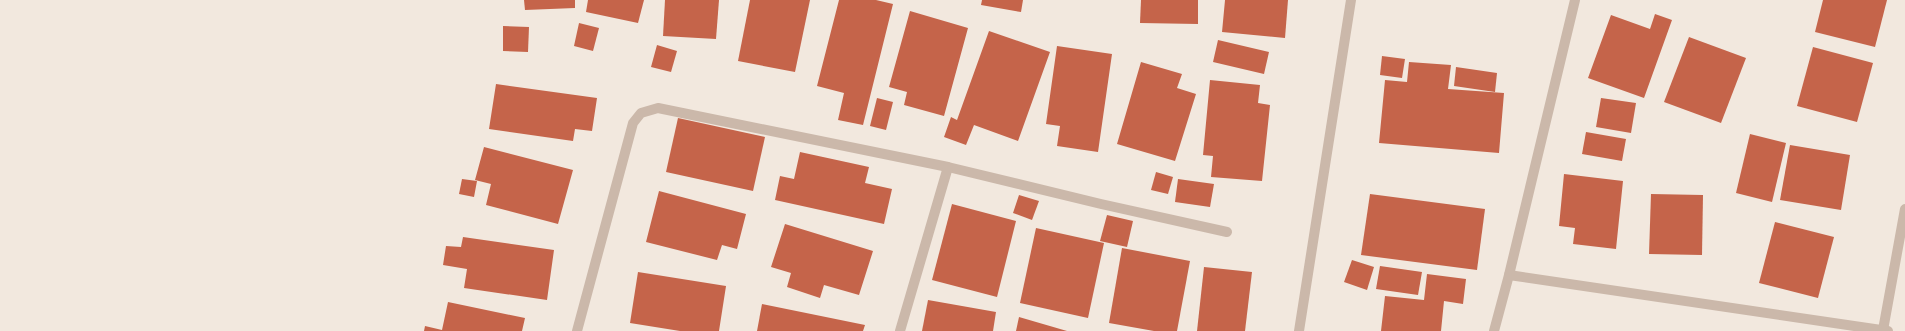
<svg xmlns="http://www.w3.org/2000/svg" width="1905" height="331" font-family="'IBM Plex Sans',sans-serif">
<rect width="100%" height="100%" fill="#f2e8de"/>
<g fill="#c5644a">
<path d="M 524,0 L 575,0 L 575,8 L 525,10 Z"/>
<path d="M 588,0 L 644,0 L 638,23 L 586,12 Z"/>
<path d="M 665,0 L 719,0 L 716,39 L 663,36 Z"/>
<path d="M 750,0 L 810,0 L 795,72 L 738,61 Z"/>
<path d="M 839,0 L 876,0 L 893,4 L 863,125 L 838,120 L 844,93 L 817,86 Z"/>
<path d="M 982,0 L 1023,0 L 1021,12 L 981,5 Z"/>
<path d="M 1141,0 L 1198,0 L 1198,24 L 1140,23 Z"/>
<path d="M 1225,0 L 1288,0 L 1285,38 L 1222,32 Z"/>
<path d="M 1823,0 L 1887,0 L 1875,47 L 1815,32 Z"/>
<path d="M 910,11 L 968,28 L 944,116 L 904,105 L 907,92 L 889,87 Z"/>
<path d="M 1655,14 L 1672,20 L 1644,98 L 1588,78 L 1611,15 L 1650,29 Z"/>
<path d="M 579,23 L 599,28 L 593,51 L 574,46 Z"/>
<path d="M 503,26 L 529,27 L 528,52 L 503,51 Z"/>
<path d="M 989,31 L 1050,52 L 1018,141 L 974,125 L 966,145 L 944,137 L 951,117 L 957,120 Z"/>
<path d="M 1689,37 L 1746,58 L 1721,123 L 1664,102 Z"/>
<path d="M 1218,40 L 1269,52 L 1264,74 L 1213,62 Z"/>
<path d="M 657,45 L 677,51 L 671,72 L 651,67 Z"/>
<path d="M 1057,46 L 1112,54 L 1098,152 L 1057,146 L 1060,126 L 1046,124 Z"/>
<path d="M 1813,47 L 1873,63 L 1857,122 L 1797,106 Z"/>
<path d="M 1382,56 L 1405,59 L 1402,78 L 1380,75 Z"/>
<path d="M 1141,62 L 1182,74 L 1177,88 L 1196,94 L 1175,161 L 1117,144 Z"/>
<path d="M 1409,62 L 1451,65 L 1448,89 L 1504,93 L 1499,153 L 1379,143 L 1385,80 L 1407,82 Z"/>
<path d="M 1456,67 L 1497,73 L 1495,92 L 1454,86 Z"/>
<path d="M 1210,80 L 1260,85 L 1258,103 L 1270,105 L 1262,181 L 1211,177 L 1213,156 L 1203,155 Z"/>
<path d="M 496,84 L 597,98 L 592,131 L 575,129 L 573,141 L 489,129 Z"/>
<path d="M 877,98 L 893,102 L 886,130 L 870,126 Z"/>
<path d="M 1601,98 L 1636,103 L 1631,133 L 1596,127 Z"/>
<path d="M 678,118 L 765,137 L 753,191 L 666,172 Z"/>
<path d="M 1586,132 L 1626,139 L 1622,161 L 1582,154 Z"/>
<path d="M 1750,134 L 1786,143 L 1772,202 L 1736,193 Z"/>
<path d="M 1790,145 L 1850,155 L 1841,210 L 1780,200 Z"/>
<path d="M 484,147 L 573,170 L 558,224 L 486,205 L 491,184 L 475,180 Z"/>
<path d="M 800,152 L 869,167 L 865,183 L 892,189 L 884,224 L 775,200 L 780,176 L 794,179 Z"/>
<path d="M 1156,172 L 1173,177 L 1168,194 L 1151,190 Z"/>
<path d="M 1564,174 L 1623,181 L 1616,249 L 1573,244 L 1575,228 L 1559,226 Z"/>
<path d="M 462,179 L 477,181 L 474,197 L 459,194 Z"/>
<path d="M 1178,179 L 1214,184 L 1210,207 L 1175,202 Z"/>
<path d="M 659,191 L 746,214 L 737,249 L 722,245 L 717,260 L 646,242 Z"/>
<path d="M 1370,194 L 1485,209 L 1477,270 L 1361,255 Z"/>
<path d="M 1651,194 L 1703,195 L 1702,255 L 1649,254 Z"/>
<path d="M 1019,195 L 1039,201 L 1032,220 L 1013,213 Z"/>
<path d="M 952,204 L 1016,221 L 997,297 L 932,280 Z"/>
<path d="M 1107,215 L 1133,221 L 1127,247 L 1100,241 Z"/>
<path d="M 1775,222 L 1834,237 L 1818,298 L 1759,283 Z"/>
<path d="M 785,224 L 873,251 L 859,295 L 824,285 L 820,298 L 787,287 L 791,273 L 771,267 Z"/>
<path d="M 1036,228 L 1104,243 L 1088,318 L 1020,303 Z"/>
<path d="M 463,237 L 554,250 L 547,300 L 464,288 L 467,269 L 443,265 L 446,246 L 461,247 Z"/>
<path d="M 1122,248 L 1190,261 L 1177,331 L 1154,331 L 1109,323 Z"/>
<path d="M 1352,260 L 1374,267 L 1367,290 L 1344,282 Z"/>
<path d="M 1380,266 L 1422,272 L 1418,295 L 1376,289 Z"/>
<path d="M 1204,267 L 1252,272 L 1245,331 L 1197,331 Z"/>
<path d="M 638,272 L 726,286 L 719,331 L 680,331 L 630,323 Z"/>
<path d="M 1427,274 L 1466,279 L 1463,304 L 1444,301 L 1441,331 L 1381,331 L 1385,296 L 1424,300 Z"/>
<path d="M 928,300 L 996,312 L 993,331 L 922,331 Z"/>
<path d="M 448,302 L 525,318 L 522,331 L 424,331 L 425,326 L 442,330 Z"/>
<path d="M 762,304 L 865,325 L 863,331 L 757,331 Z"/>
<path d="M 1019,317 L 1067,331 L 1016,331 Z"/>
</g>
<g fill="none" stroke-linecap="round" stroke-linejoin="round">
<g stroke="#cbb8aa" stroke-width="10">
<path d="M 1509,275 L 1888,331"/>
<path d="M 1883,330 L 1905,209"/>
<path d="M 577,331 L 633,123 L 641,113 L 658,108 L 948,167 L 1101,204 L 1227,232"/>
<path d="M 900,331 L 948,167"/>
<path d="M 1299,331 L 1351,0"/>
<path d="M 1494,331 L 1509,275 L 1575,0"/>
</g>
</g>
</svg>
